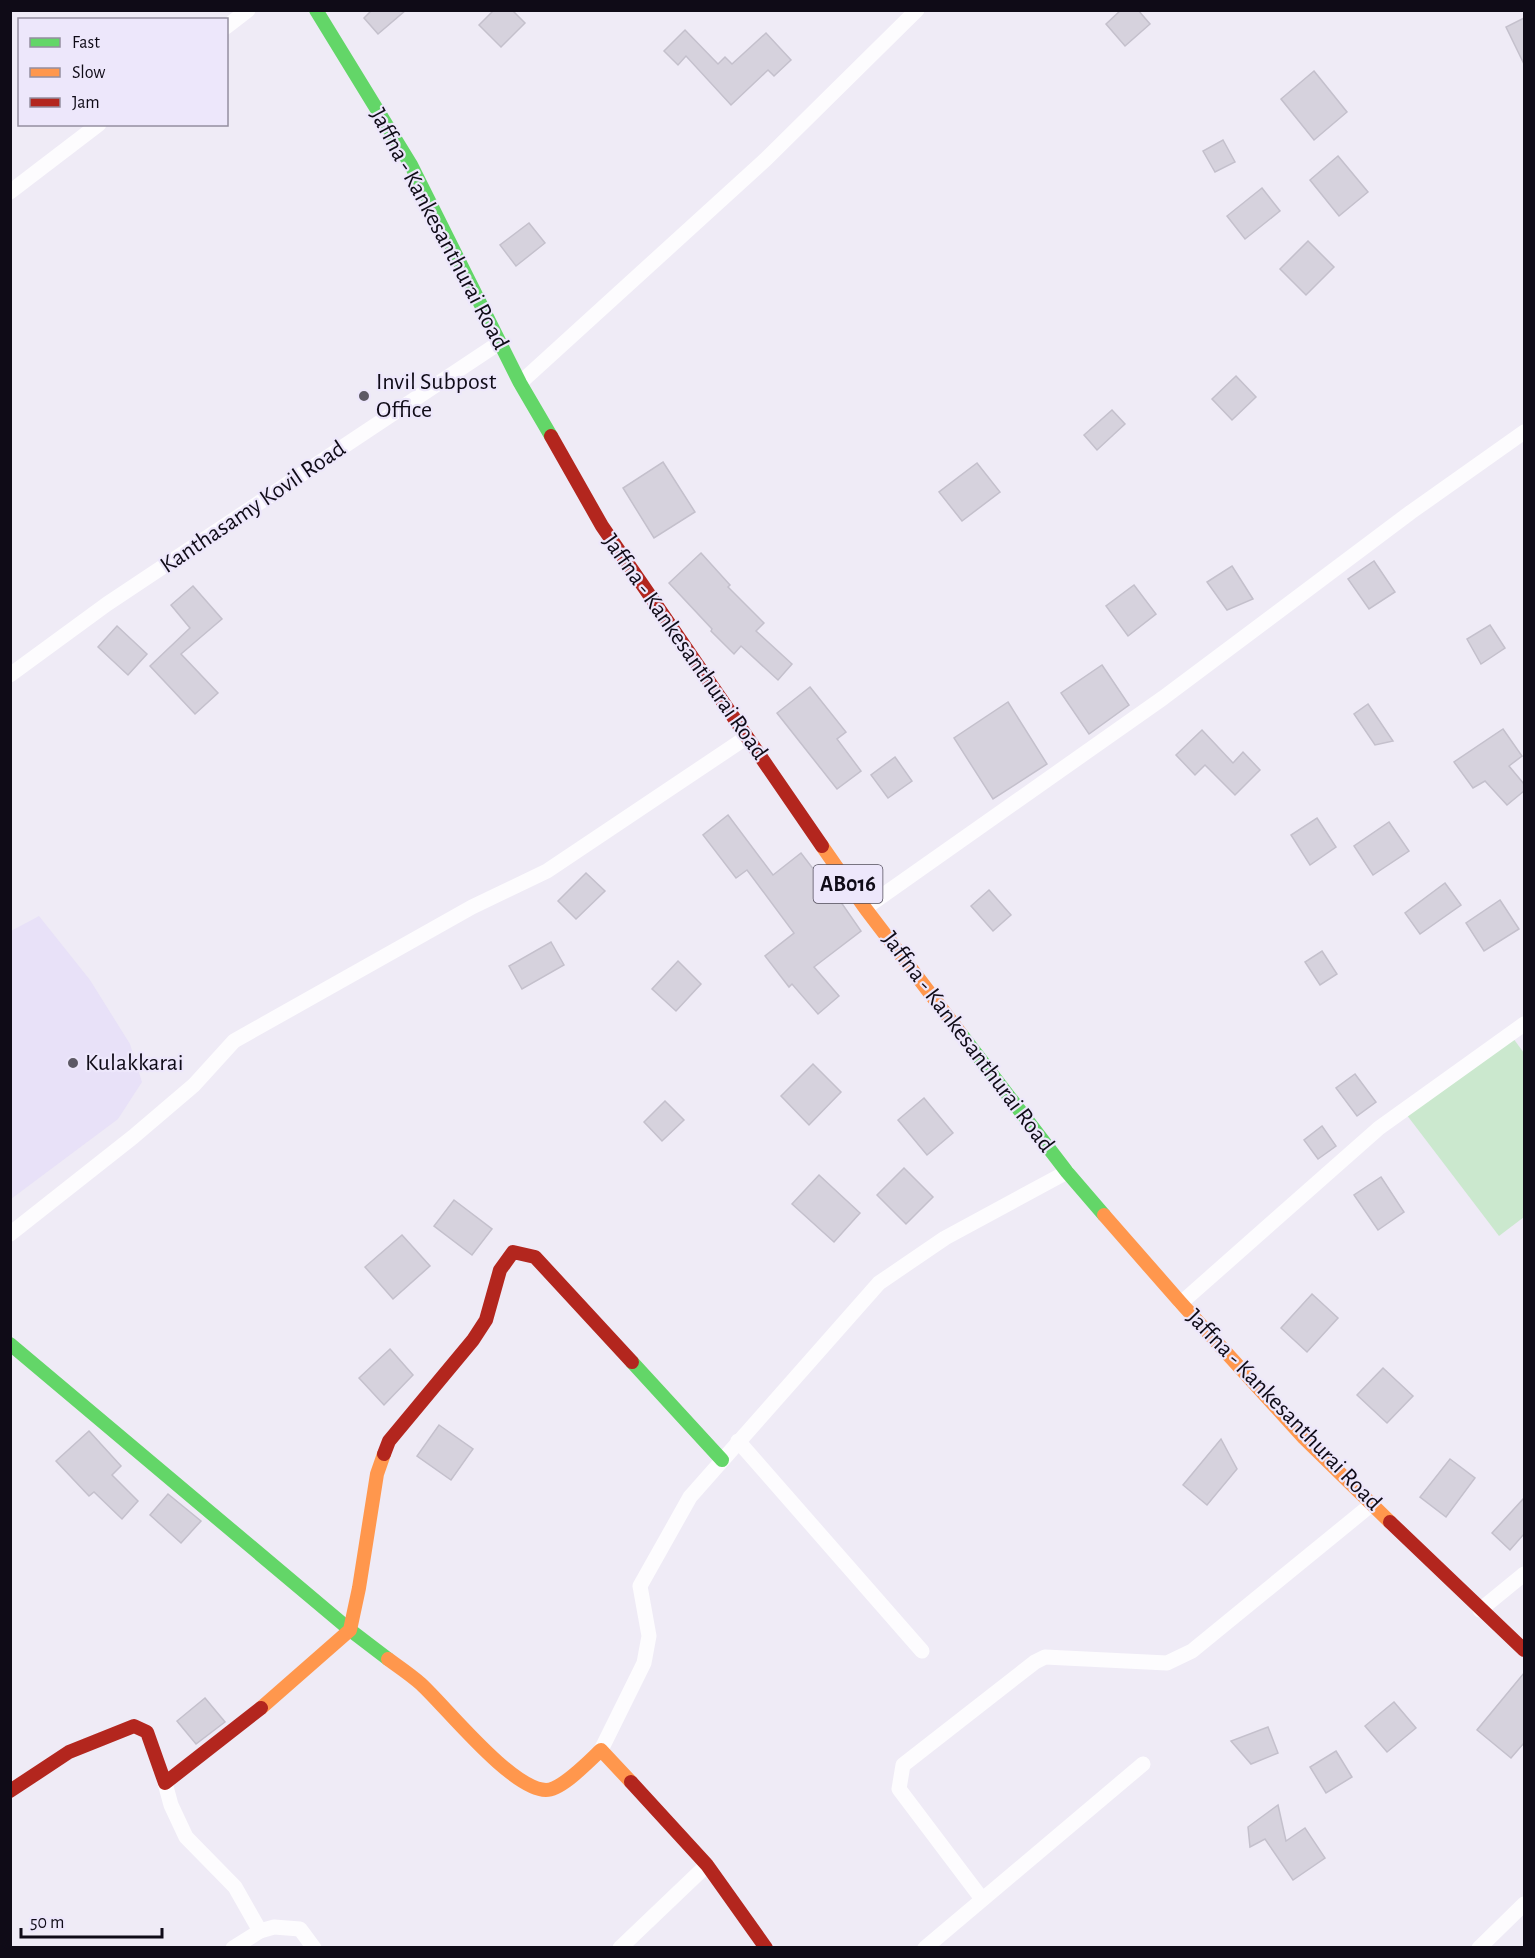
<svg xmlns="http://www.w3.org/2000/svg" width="1535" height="1958" font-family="'Alegreya Sans',sans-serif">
<rect width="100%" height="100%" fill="#efebf6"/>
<path fill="#e8e1f8" d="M 39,916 L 90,980 L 130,1044 L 142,1082 L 118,1119 L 11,1199 L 11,931 Z"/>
<path fill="#cbe8ce" d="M 1507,1030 L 1524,1053 L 1524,1217 L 1499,1236 L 1403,1110 Z"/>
<g fill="#d6d2dd" stroke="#c4c0cc" stroke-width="1.5">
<path d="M 372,10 L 406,10 L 378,34 L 364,18 Z"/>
<path d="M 494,10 L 512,10 L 525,23 L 501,47 L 479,25 Z"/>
<path d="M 1121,10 L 1138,10 L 1150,24 L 1125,46 L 1106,24 Z"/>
<path d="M 1524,18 L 1524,64 L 1506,27 Z"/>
<path d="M 685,30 L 718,64 L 725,57 L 732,64 L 766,33 L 791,60 L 774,76 L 768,70 L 731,105 L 686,56 L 678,65 L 664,51 Z"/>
<path d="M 1314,71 L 1347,112 L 1314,140 L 1281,99 Z"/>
<path d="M 1223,140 L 1235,162 L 1215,172 L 1203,151 Z"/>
<path d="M 1338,156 L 1368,192 L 1339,216 L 1310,180 Z"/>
<path d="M 1262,188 L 1280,211 L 1245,239 L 1227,216 Z"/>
<path d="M 529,223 L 545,243 L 516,266 L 500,245 Z"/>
<path d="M 1308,241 L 1334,267 L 1306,295 L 1280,269 Z"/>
<path d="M 1236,376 L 1256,397 L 1232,420 L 1212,399 Z"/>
<path d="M 1112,410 L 1125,424 L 1097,450 L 1084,435 Z"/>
<path d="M 663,462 L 695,512 L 654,538 L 623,488 Z"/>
<path d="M 977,463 L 1000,492 L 962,521 L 939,492 Z"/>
<path d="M 701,553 L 730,585 L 728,587 L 764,623 L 756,631 L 792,664 L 778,680 L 741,646 L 734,654 L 711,631 L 712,629 L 669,583 Z"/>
<path d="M 1374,561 L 1395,592 L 1369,609 L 1348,579 Z"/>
<path d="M 1232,566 L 1253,599 L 1227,610 L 1207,582 Z"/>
<path d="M 1134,585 L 1156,614 L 1128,636 L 1106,606 Z"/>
<path d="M 193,586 L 222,619 L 181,654 L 218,693 L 195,714 L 150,666 L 190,628 L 171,605 Z"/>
<path d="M 1490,625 L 1505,648 L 1481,664 L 1467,639 Z"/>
<path d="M 117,626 L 147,654 L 128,675 L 98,647 Z"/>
<path d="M 1102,665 L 1129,705 L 1089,734 L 1061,693 Z"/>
<path d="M 810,687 L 846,732 L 837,739 L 861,771 L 837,789 L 777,713 Z"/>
<path d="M 1008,702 L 1047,764 L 993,799 L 954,738 Z"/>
<path d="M 1368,704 L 1393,741 L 1375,745 L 1354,714 Z"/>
<path d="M 1503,729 L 1522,756 L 1509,766 L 1524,784 L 1524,791 L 1507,805 L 1485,781 L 1473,788 L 1454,762 Z"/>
<path d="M 1202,730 L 1233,763 L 1243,752 L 1260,770 L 1235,795 L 1205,765 L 1195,775 L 1176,755 Z"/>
<path d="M 895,757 L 912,781 L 888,798 L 871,775 Z"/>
<path d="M 728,815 L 773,875 L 801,853 L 834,896 L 836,895 L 861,931 L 814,967 L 839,996 L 818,1014 L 792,984 L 789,987 L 765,956 L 794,933 L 747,870 L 736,878 L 703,835 Z"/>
<path d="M 1317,818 L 1336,847 L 1310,865 L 1291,835 Z"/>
<path d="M 1389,822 L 1409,851 L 1373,875 L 1354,846 Z"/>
<path d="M 586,873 L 605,891 L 576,919 L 558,901 Z"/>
<path d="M 1445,883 L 1461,905 L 1420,934 L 1405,913 Z"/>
<path d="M 989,890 L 1011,915 L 993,931 L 971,906 Z"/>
<path d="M 1500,900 L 1519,929 L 1484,951 L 1466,923 Z"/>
<path d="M 551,942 L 564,965 L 522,989 L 509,966 Z"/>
<path d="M 1322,951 L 1337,974 L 1320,985 L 1305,962 Z"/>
<path d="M 678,961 L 701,984 L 676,1011 L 652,989 Z"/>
<path d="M 813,1064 L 841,1092 L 809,1125 L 781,1096 Z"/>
<path d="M 1355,1074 L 1376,1102 L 1357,1116 L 1336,1088 Z"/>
<path d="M 924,1098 L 953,1133 L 927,1155 L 898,1120 Z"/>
<path d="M 665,1101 L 684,1120 L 662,1141 L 644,1122 Z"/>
<path d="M 1322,1126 L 1336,1146 L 1318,1159 L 1304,1140 Z"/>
<path d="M 904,1168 L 933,1197 L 906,1224 L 877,1195 Z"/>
<path d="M 819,1175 L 860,1213 L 834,1242 L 792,1204 Z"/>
<path d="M 1381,1177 L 1404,1212 L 1378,1230 L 1354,1195 Z"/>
<path d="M 454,1200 L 492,1229 L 472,1255 L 434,1226 Z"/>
<path d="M 402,1235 L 430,1266 L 393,1299 L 365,1267 Z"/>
<path d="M 1312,1294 L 1338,1318 L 1307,1352 L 1281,1328 Z"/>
<path d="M 390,1349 L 413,1375 L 384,1405 L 359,1378 Z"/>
<path d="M 1383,1368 L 1413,1396 L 1387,1423 L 1357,1395 Z"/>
<path d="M 439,1425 L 473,1449 L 451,1480 L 417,1456 Z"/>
<path d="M 89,1431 L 121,1466 L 112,1475 L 138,1501 L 122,1519 L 94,1492 L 89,1496 L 56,1461 Z"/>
<path d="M 1221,1439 L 1237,1469 L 1207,1505 L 1183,1485 Z"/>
<path d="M 1450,1459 L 1475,1478 L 1446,1517 L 1420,1497 Z"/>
<path d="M 168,1494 L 201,1521 L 181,1543 L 150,1515 Z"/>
<path d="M 1524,1498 L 1524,1534 L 1510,1550 L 1492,1533 Z"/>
<path d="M 1524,1673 L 1524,1743 L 1511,1758 L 1477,1730 Z"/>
<path d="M 205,1698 L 225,1722 L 196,1744 L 177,1721 Z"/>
<path d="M 1394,1702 L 1416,1728 L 1387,1752 L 1365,1726 Z"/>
<path d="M 1268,1727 L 1278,1753 L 1251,1764 L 1231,1741 Z"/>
<path d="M 1336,1751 L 1352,1777 L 1326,1793 L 1310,1767 Z"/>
<path d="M 1278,1805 L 1286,1841 L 1305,1828 L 1325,1858 L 1293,1880 L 1265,1839 L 1250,1847 L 1248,1827 Z"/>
</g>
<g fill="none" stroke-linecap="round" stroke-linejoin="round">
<g stroke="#fdfcfe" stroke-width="15">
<path d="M 226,27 L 248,10"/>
<path d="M 10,192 L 99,124"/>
<path d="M 520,383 L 765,160 L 917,10"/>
<path d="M 10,675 L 107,604 L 499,343"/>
<path d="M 865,908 L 1163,698 L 1411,512 L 1524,432"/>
<path d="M 10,1234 L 133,1137 L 194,1085 L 234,1041 L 472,907 L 547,871 L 747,737"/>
<path d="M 1181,1303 L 1379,1128 L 1524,1024"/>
<path d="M 738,1441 L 922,1651"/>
<path d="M 1480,1610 L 1524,1574"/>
<path d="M 601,1750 L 644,1663 L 649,1636 L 640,1586 L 690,1497 L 879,1283 L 945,1238 L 1067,1172"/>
<path d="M 165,1783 L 171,1805 L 186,1837 L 235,1887 L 260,1931 L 233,1948"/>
<path d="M 982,1899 L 899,1789 L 903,1765 L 1035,1662 L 1045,1657 L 1167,1663 L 1192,1651 L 1372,1504"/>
<path d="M 260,1931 L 274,1927 L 300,1929 L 314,1948"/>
<path d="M 620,1948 L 707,1865"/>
<path d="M 925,1948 L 1143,1764"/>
<path d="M 1479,1948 L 1524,1904"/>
</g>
<g stroke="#63d668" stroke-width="14">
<path d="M 316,10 L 411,165 L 520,383 L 551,436"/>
<path d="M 961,1034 L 1067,1172 L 1104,1215"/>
<path d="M 10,1344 L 350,1630 L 388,1659"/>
<path d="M 632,1362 L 722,1460"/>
</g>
<g stroke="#ff974d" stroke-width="14">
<path d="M 822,846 L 865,908 L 961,1034"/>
<path d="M 1104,1215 L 1181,1303 L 1304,1438 L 1390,1522"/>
<path d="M 388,1659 C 399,1667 411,1675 421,1684 C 447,1708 511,1789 546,1790 C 562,1790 589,1761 601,1750 L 631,1782"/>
<path d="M 261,1708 L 350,1630 L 359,1588 L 377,1474 L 384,1454"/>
</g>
<g stroke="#b3261e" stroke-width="14">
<path d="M 551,436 L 602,526 L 822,846"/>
<path d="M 384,1454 L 389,1441 L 473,1340 L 486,1320 L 500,1270 L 513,1252 L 535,1257 L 632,1362"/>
<path d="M 1390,1522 L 1524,1650"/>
<path d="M 631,1782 L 707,1865 L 766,1948"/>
<path d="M 10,1791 L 69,1752 L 134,1726 L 147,1732 L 165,1783 L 261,1708"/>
</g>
</g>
<g fill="#5d5965" stroke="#ede7fb" stroke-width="2">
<circle cx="364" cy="396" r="6"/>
<circle cx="73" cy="1063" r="6"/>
</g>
<g text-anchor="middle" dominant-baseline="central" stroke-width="4.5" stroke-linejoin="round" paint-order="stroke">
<rect fill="#ede7fb" stroke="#524d5b" stroke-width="1.5" x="813.5" y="865" width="69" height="38" rx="4.5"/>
<g font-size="22" font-weight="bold" fill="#0f0b17">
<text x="848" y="884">AB016</text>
</g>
<g font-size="24" fill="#0f0b17" stroke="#ede7fb">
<text transform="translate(439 229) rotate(62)">Jaffna - Kankesanthurai Road</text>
<text transform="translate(253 507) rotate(-34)">Kanthasamy Kovil Road</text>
<text transform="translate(685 647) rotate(55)">Jaffna - Kankesanthurai Road</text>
<text transform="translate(968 1042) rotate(53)">Jaffna - Kankesanthurai Road</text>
<text transform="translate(1284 1410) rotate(46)">Jaffna - Kankesanthurai Road</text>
</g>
<g font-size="24" fill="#0f0b17" stroke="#ede7fb" text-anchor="start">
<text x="376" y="382">Invil Subpost<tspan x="376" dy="28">Office</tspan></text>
<text x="85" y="1063">Kulakkarai</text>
</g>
</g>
<rect width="1535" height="1958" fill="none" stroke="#0f0b17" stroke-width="24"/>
<rect x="18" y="18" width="210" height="108" fill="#ede7fb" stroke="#948fa0" stroke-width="1.5"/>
<rect x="30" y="38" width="30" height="9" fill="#63d668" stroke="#948fa0" stroke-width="1.5"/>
<text x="72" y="48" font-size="18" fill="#0f0b17">Fast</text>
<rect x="30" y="68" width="30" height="9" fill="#ff974d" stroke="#948fa0" stroke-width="1.5"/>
<text x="72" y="78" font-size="18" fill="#0f0b17">Slow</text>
<rect x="30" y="98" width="30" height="9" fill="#b3261e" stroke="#948fa0" stroke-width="1.5"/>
<text x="72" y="108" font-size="18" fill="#0f0b17">Jam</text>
<path d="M21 1928v9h141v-9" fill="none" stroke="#0f0b17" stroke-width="3"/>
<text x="30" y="1928" font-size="18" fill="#0f0b17" stroke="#ede7fb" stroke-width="4.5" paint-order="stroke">50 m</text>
</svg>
